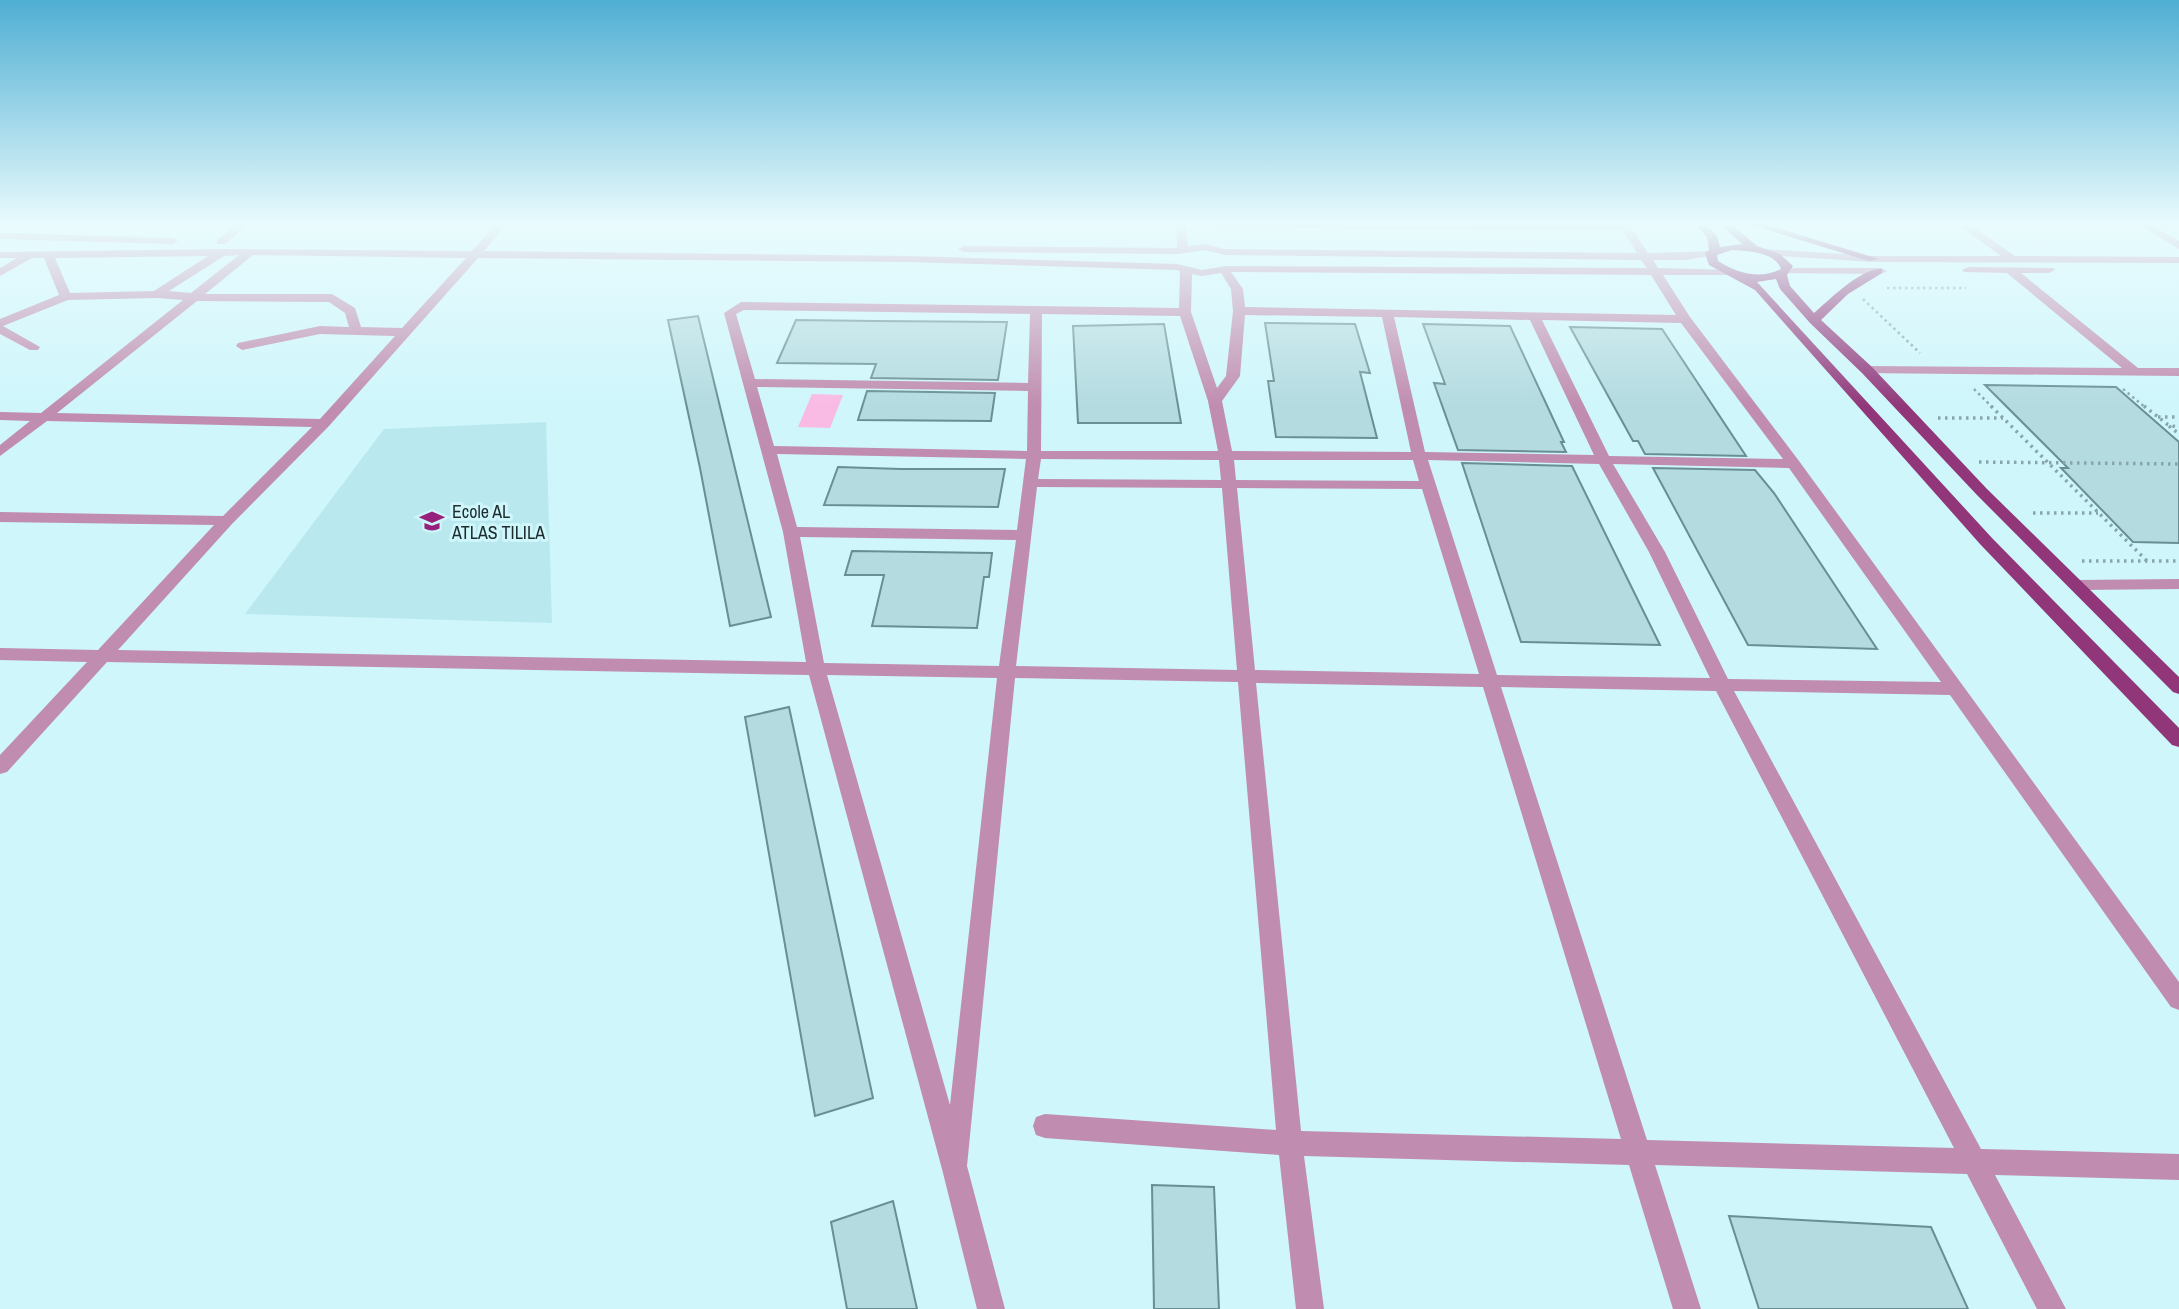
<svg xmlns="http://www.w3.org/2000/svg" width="2179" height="1309" font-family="'Archivo Narrow',sans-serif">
<rect width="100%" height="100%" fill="#cef6fb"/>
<path fill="#b9e9ef" d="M 546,422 L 552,623 L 245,614 L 384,429 Z"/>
<path fill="#f9bae4" d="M 812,394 L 843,395 L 830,428 L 798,427 Z"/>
<g fill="#b3dbe0" stroke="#698e93" stroke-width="2">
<path d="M 698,316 L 771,617 L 730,626 L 700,468 L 668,320 Z"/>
<path d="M 796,320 L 875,321 L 1007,322 L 998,380 L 871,378 L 876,364 L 777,363 Z"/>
<path d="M 1265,323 L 1355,324 L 1370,373 L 1360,372 L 1377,438 L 1276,437 L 1268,381 L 1274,381 Z"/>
<path d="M 1164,324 L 1181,423 L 1078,423 L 1073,326 Z"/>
<path d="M 1423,324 L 1510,326 L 1564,442 L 1561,442 L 1566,452 L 1458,450 L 1434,383 L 1445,384 Z"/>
<path d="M 1570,327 L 1662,329 L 1746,456 L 1645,454 L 1638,441 L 1633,441 Z"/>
<path d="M 1985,385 L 2116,387 L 2179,442 L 2179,543 L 2133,542 L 2061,468 L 2068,468 Z"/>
<path d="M 867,391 L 995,393 L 991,421 L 858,420 Z"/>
<path d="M 1462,463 L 1572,466 L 1660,645 L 1521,642 Z"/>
<path d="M 838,467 L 901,469 L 1005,469 L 998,507 L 824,505 Z"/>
<path d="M 1653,468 L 1755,470 L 1774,493 L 1877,649 L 1748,645 Z"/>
<path d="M 852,551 L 992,553 L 989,577 L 984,577 L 977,628 L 872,626 L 884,575 L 845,575 Z"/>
<path d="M 789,707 L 873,1098 L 815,1116 L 745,717 Z"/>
<path d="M 1152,1185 L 1214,1187 L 1219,1309 L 1154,1309 Z"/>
<path d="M 893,1201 L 917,1309 L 847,1309 L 831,1222 Z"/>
<path d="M 1729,1216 L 1931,1227 L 1968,1309 L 1759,1309 Z"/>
</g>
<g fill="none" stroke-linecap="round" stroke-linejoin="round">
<g stroke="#88a6aa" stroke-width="2.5" stroke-dasharray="2.5 3.5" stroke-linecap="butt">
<path d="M 1887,288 L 1966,288"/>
<path d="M 1863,299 L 1920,353"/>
<path d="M 1974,389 L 1993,408"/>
<path d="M 2123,389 L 2146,408"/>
</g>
<g stroke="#88a6aa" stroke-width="3.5" stroke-dasharray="2.5 4.5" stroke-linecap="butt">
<path d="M 1991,406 L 2147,561"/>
<path d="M 2144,406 L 2167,424 L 2179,428"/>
<path d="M 2158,417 L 2179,417"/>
<path d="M 1938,418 L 2003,418"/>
<path d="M 2169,426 L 2179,434"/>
<path d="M 1979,462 L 2179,464"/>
<path d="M 2033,513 L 2098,513"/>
<path d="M 2082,561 L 2179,561"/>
</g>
<g fill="#c08caf" fill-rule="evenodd">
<path d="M 238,224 L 249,224 L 225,244 L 217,244 L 217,240 Z"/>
<path d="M 496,224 L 507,224 L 484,251 L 909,256 L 1177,264 L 1202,270 L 1226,266 L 1647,268 L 1641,260 L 1225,255 L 1205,250 L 1179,254 L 964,252 L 958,249 L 964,246 L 1177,248 L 1176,224 L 1186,224 L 1188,246 L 1205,244 L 1225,249 L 1637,253 L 1623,231 L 1222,227 L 1217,224 L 1629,224 L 1648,253 L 1715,251 L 1715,255 L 1685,260 L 1653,260 L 1658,268 L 1734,270 L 1736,272 L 1730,275 L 1663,275 L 1690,317 L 1799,461 L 2179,982 L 2179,1010 L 2171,1007 L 1950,695 L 1734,691 L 1981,1149 L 2179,1154 L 2179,1180 L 1995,1175 L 2066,1309 L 2037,1309 L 1967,1174 L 1655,1165 L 1701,1309 L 1673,1309 L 1629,1165 L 1304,1156 L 1324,1309 L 1296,1309 L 1279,1155 L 1045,1138 L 1036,1135 L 1033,1126 L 1036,1117 L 1045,1114 L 1276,1130 L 1238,682 L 1015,678 L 967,1166 L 1005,1309 L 977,1309 L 942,1169 L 809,675 L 107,662 L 7,772 L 0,774 L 0,755 L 87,662 L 0,660 L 0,648 L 98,650 L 214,525 L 0,522 L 0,512 L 223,516 L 312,427 L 47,421 L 0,456 L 0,445 L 30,421 L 0,420 L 0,412 L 41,413 L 183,300 L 157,298 L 68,300 L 3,326 L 40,347 L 38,350 L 30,350 L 0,334 L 0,319 L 59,295 L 44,258 L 32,258 L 0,276 L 0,268 L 17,258 L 0,258 L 0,252 L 222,249 L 472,251 ZM 239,255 L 191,293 L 169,291 L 224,256 ZM 253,255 L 466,258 L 402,328 L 361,327 L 355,308 L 332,294 L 205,294 ZM 208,256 L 154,291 L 70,293 L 55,258 ZM 478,258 L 909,262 L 1177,270 L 1180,271 L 1179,308 L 741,302 L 724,313 L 783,532 L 806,662 L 118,650 L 232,524 L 329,426 ZM 1231,272 L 1651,275 L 1676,315 L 1245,307 L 1243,289 ZM 1221,273 L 1231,289 L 1233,311 L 1226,376 L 1217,388 L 1191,312 L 1192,274 L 1202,276 ZM 197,301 L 329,302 L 345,313 L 349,327 L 320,326 L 238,343 L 236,346 L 242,350 L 320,334 L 395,336 L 320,419 L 57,413 ZM 744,310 L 1030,314 L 1028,383 L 755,379 L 736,314 ZM 1042,314 L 1180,316 L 1208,401 L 1218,451 L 1041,451 ZM 1245,315 L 1382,317 L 1411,452 L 1232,451 L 1222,401 L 1240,376 ZM 1394,317 L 1530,320 L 1594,455 L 1425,452 ZM 1542,320 L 1681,323 L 1783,459 L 1609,456 ZM 757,387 L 1028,391 L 1027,451 L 774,446 ZM 777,454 L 1026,459 L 1017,530 L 797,527 ZM 1041,459 L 1219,460 L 1221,480 L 1038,479 ZM 1234,460 L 1413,460 L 1419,481 L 1236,480 ZM 1428,460 L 1599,464 L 1649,552 L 1710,678 L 1497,675 ZM 1613,464 L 1789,468 L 1941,682 L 1728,679 L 1665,552 ZM 1037,487 L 1222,488 L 1237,670 L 1016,666 ZM 1237,488 L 1422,489 L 1479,674 L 1255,670 ZM 800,537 L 1016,540 L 999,666 L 824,663 ZM 827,675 L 997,678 L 950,1105 ZM 1256,683 L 1483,687 L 1621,1139 L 1301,1131 ZM 1501,687 L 1716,691 L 1954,1148 L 1647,1140 Z"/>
<path d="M 1957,224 L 1969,224 L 2015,256 L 2179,257 L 2179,263 L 1873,262 L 1765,255 L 1759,252 L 1765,249 L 1873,256 L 2001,256 Z"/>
<path d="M 2138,224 L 2150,224 L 2179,241 L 2179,249 Z"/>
<path d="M 0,233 L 173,238 L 178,241 L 173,244 L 0,239 Z"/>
<path d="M 1968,267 L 2053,268 L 2055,270 L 2049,273 L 2021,273 L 2138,368 L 2179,368 L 2179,376 L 1862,373 L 1862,367 L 1867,366 L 2122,368 L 2007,273 L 1964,272 L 1962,270 Z"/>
<path d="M 1786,268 L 1881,268 L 1887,271 L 1881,274 L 1782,273 L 1780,271 Z"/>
<path d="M 2179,579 L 2179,589 L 2078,590 L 2070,585 L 2078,580 Z"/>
</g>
<g fill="#903679" fill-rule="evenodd">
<path d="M 1695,224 L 1706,224 L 1717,236 L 1720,247 L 1742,244 L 1720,224 L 1731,224 L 1757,246 L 1780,254 L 1793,266 L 1787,275 L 1790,286 L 1814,313 C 1829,300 1862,267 1882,269 L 1882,273 L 1848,294 L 1821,320 L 1872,367 L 1987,489 L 2179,677 L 2179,694 L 2173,692 L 1977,495 L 1862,373 L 1810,323 L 1780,289 L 1776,279 L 1757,282 L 1992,538 L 2179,728 L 2179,747 L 2172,745 L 1980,544 L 1755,290 L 1709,265 L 1705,253 L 1709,250 L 1707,237 ZM 1732,250 C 1749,251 1775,252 1781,269 C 1760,280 1737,273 1718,261 L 1717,255 Z"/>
<path d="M 1748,224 L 1764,224 L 1879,259 L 1869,261 Z"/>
</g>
</g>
<linearGradient id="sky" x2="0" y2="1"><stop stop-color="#4faed3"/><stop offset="0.55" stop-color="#e9fbfd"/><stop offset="1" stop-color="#e9fbfd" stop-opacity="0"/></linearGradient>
<rect width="2179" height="407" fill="url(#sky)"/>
<defs>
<g id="school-bare" transform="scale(1.89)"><path d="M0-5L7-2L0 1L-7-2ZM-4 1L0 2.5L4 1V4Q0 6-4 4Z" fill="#97207c" stroke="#cef6fb" stroke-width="2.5" paint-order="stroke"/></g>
</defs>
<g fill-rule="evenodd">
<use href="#school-bare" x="432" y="521"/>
</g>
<g text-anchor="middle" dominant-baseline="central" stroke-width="6" stroke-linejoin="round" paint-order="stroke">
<g font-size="18" fill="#1d2d2e" stroke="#cef6fb" text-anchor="start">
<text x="452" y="511">Ecole AL<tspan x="452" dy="21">ATLAS TILILA</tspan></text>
</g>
</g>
</svg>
